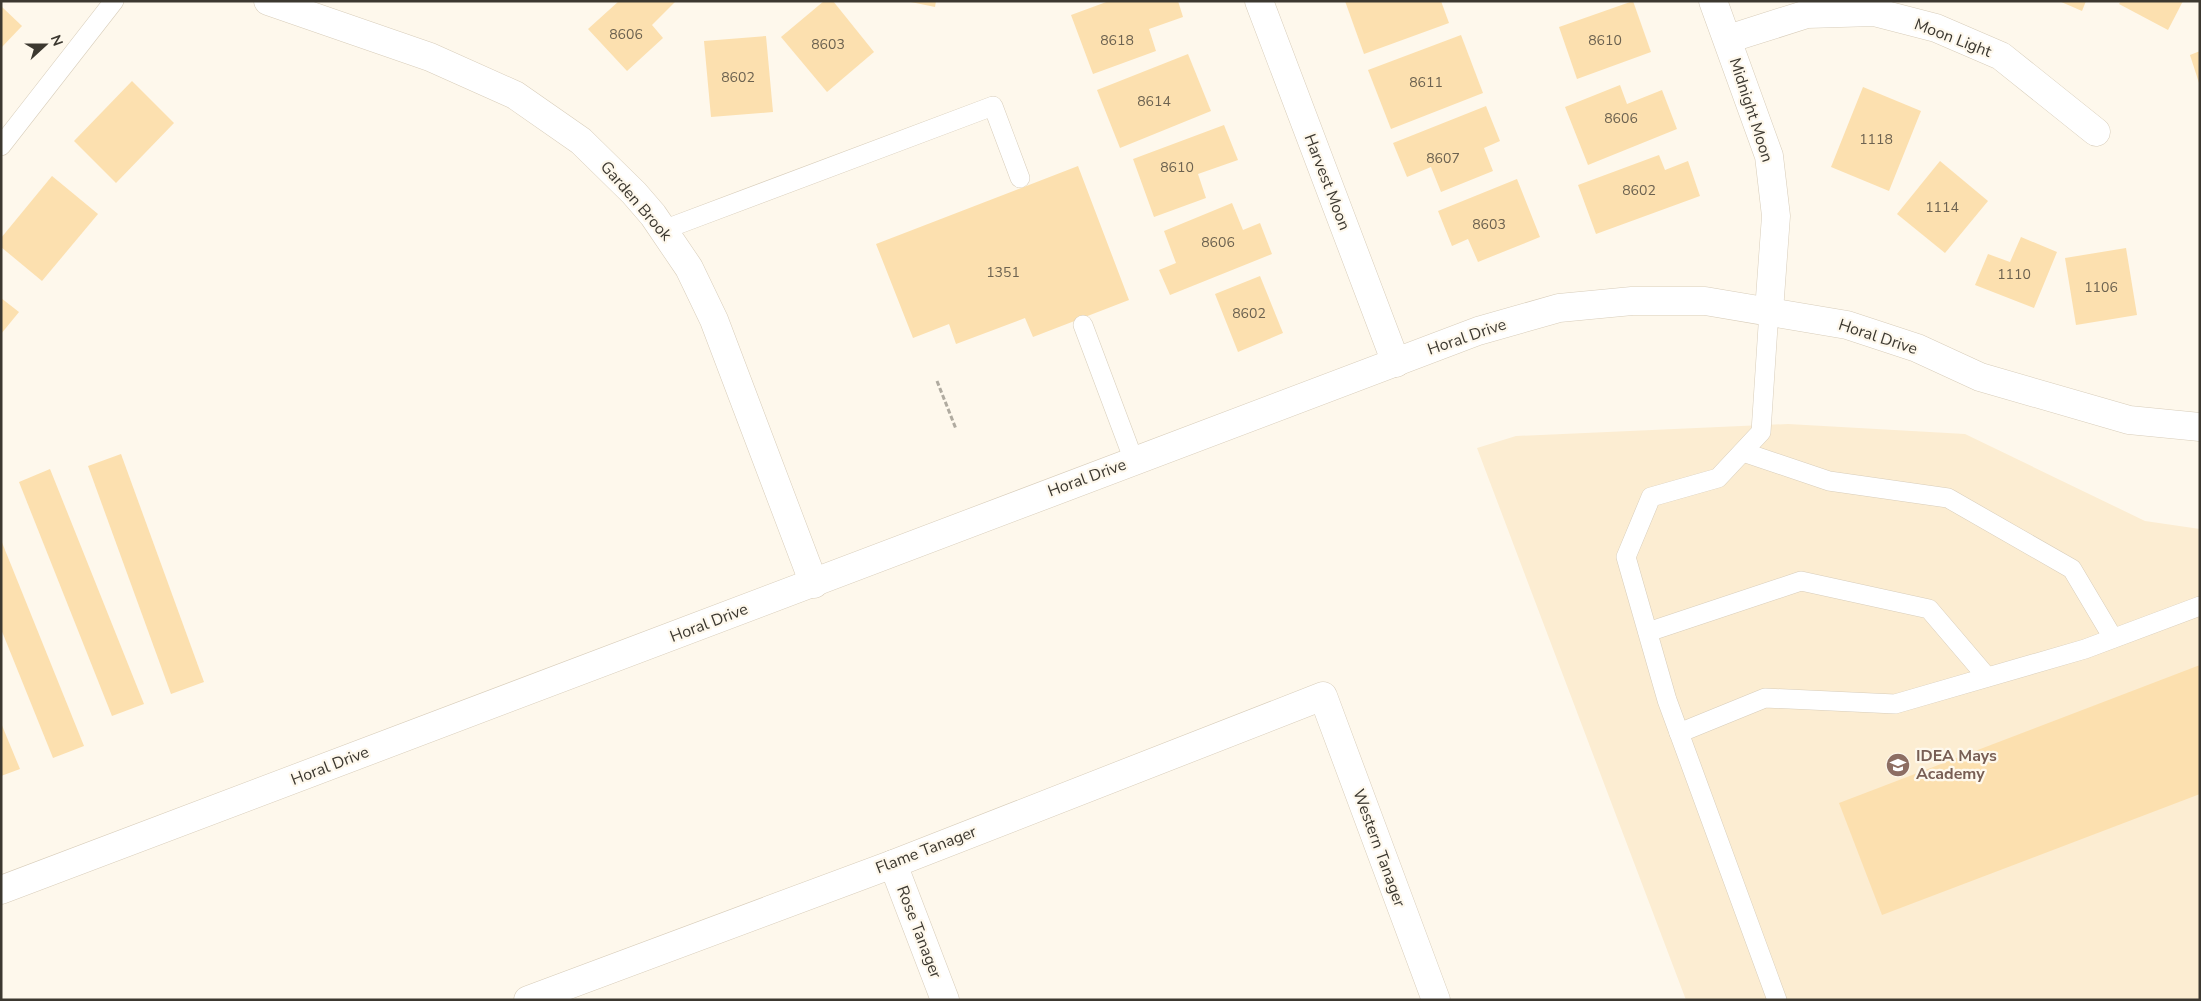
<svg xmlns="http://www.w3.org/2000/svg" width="2201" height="1001" font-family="'Nunito Sans',sans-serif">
<rect width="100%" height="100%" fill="#fef8ec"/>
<path fill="#fcedd2" d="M 1788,424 L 1965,434 L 2145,521 L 2200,529 L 2200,1000 L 1686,1000 L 1477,448 L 1516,436 Z"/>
<g fill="#fce0af">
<path d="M 619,1 L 676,1 L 652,25 L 663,38 L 627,71 L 588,29 Z"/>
<path d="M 824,1 L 833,1 L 874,52 L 827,92 L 781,37 Z"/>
<path d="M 906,1 L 936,1 L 935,7 Z"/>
<path d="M 1109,1 L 1178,1 L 1183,17 L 1149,29 L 1156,51 L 1093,74 L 1071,15 Z"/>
<path d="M 1345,1 L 1441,1 L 1449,23 L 1364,54 Z"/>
<path d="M 1633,1 L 1651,52 L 1577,79 L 1559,27 Z"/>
<path d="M 2059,1 L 2086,1 L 2082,11 Z"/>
<path d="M 2121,1 L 2183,1 L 2168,30 L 2119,4 Z"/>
<path d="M 1,6 L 22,26 L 1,48 Z"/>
<path d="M 1461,35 L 1483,93 L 1391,129 L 1368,70 Z"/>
<path d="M 766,36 L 773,112 L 711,117 L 704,41 Z"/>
<path d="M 2200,51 L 2200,83 L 2199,83 L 2190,55 Z"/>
<path d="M 1188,54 L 1211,111 L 1120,148 L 1097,90 Z"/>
<path d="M 132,81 L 174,123 L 116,183 L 74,141 Z"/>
<path d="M 1620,85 L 1627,104 L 1662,90 L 1677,129 L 1588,165 L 1565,107 Z"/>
<path d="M 1863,87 L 1921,111 L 1889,191 L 1831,167 Z"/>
<path d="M 1486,106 L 1500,141 L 1484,148 L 1493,171 L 1441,192 L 1431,167 L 1407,177 L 1393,143 Z"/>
<path d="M 1224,125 L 1238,160 L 1198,174 L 1206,198 L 1154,217 L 1133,159 Z"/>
<path d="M 1659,155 L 1665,170 L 1688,161 L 1700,196 L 1596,234 L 1578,185 Z"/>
<path d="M 1940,161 L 1988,201 L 1945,253 L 1897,214 Z"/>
<path d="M 1078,166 L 1129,300 L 1033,337 L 1025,318 L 956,344 L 949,324 L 913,338 L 876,244 Z"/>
<path d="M 52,176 L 98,214 L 42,281 L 1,247 L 1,238 Z"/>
<path d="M 1517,179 L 1540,237 L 1478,262 L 1468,239 L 1452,246 L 1438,211 Z"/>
<path d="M 1232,203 L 1243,230 L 1260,223 L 1272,254 L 1170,295 L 1159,270 L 1176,263 L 1164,231 Z"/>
<path d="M 2021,237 L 2057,252 L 2034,308 L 1975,285 L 1988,254 L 2010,262 Z"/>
<path d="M 2126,248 L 2137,315 L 2076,325 L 2065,258 Z"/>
<path d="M 1260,276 L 1283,333 L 1238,352 L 1215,294 Z"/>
<path d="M 1,298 L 19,312 L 1,334 Z"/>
<path d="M 121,454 L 204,682 L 171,694 L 88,466 Z"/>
<path d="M 50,469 L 144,704 L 112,716 L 19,482 Z"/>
<path d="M 1,540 L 84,746 L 53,758 L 1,629 Z"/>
<path d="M 2200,665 L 2200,794 L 1882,915 L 1839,803 Z"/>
<path d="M 1,723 L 20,769 L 1,776 Z"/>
</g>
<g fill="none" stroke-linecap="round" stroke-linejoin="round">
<g stroke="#d8cdba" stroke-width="20">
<g id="service">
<path d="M 1,146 L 114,1"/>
<path d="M 663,230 L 993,106 L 1020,178"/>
<path d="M 1769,311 L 1761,432 L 1718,478 L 1651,497 L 1626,557 L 1667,700 L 1777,1000"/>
<path d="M 1083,325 L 1134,461"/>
<path d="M 1743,452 L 1829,481 L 1948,498 L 2072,569 L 2113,638"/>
<path d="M 1648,632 L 1801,581 L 1929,609 L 1987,677"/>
<path d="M 1679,733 L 1765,698 L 1895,704 L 2085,649 L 2200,606"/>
</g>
</g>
<g stroke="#d8cdba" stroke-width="29">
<g id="minor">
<path d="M 268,1 L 430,57 L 515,95 L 581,141 L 634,193 L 653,215 L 689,268 L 714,320 L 814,584"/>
<path d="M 1259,1 L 1396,363"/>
<path d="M 1713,1 L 1769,156 L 1776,216 L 1769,311"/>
<path d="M 1728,39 L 1807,14 L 1874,12 L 1936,28 L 2001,56 L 2096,132"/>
<path d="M 893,864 L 945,1000"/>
<path d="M 1,890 L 1478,331 L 1559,308 L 1632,301 L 1705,301 L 1847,325 L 1917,348 L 1980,377 L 2129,420 L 2200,427"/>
<path d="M 528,1000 L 893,864 L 1323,696 L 1436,1000"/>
</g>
</g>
<path stroke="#b0aba0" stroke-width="3" stroke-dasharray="5 2.5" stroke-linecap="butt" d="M 937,381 L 956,429"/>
<use href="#service" stroke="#fff" stroke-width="19"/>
<use href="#minor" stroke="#fff" stroke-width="28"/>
</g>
<defs>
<g id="school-disc" transform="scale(1.25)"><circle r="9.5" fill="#8d6e63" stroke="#fef8ec"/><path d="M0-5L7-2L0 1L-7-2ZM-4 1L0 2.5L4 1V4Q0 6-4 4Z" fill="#fff"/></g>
</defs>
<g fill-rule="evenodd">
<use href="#school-disc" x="1898" y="765"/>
</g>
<g text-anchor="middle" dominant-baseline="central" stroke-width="4.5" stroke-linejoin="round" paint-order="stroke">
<g font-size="14" fill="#6c6250">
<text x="626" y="34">8606</text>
<text x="1117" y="40">8618</text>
<text x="1605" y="40">8610</text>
<text x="828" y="44">8603</text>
<text x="738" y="77">8602</text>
<text x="1426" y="82">8611</text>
<text x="1154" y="101">8614</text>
<text x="1621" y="118">8606</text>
<text x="1876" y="139">1118</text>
<text x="1443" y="158">8607</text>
<text x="1177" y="167">8610</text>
<text x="1639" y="190">8602</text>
<text x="1942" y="207">1114</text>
<text x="1489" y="224">8603</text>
<text x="1218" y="242">8606</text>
<text x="1003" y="272">1351</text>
<text x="2014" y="274">1110</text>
<text x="2101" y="287">1106</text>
<text x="1249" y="313">8602</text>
</g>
<g font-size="16" fill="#3c3830" stroke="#fef8ec">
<text transform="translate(1953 38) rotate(21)">Moon Light</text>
<text transform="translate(1751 110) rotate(72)">Midnight Moon</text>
<text transform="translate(1327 182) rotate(69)">Harvest Moon</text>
<text transform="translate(636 201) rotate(49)">Garden Brook</text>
<text transform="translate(1467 337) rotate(-19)">Horal Drive</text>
<text transform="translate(1878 337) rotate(18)">Horal Drive</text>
<text transform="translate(1087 478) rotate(-20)">Horal Drive</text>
<text transform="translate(709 623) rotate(-21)">Horal Drive</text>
<text transform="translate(330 766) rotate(-21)">Horal Drive</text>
<text transform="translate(1379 848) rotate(70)">Western Tanager</text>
<text transform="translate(926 850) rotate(-21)">Flame Tanager</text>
<text transform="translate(919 932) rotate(69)">Rose Tanager</text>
</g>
<g font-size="16" font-weight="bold" fill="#785e54" stroke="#fef8ec" text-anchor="start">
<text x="1916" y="756">IDEA Mays<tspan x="1916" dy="18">Academy</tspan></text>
</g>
</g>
<rect width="2201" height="1001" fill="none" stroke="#3c3830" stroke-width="5"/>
<g transform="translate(45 45) rotate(69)" stroke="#fef8ec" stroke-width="4" paint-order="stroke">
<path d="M0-4L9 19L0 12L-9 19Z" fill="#3c3830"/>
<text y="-8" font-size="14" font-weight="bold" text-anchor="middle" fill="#3c3830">N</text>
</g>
</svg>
